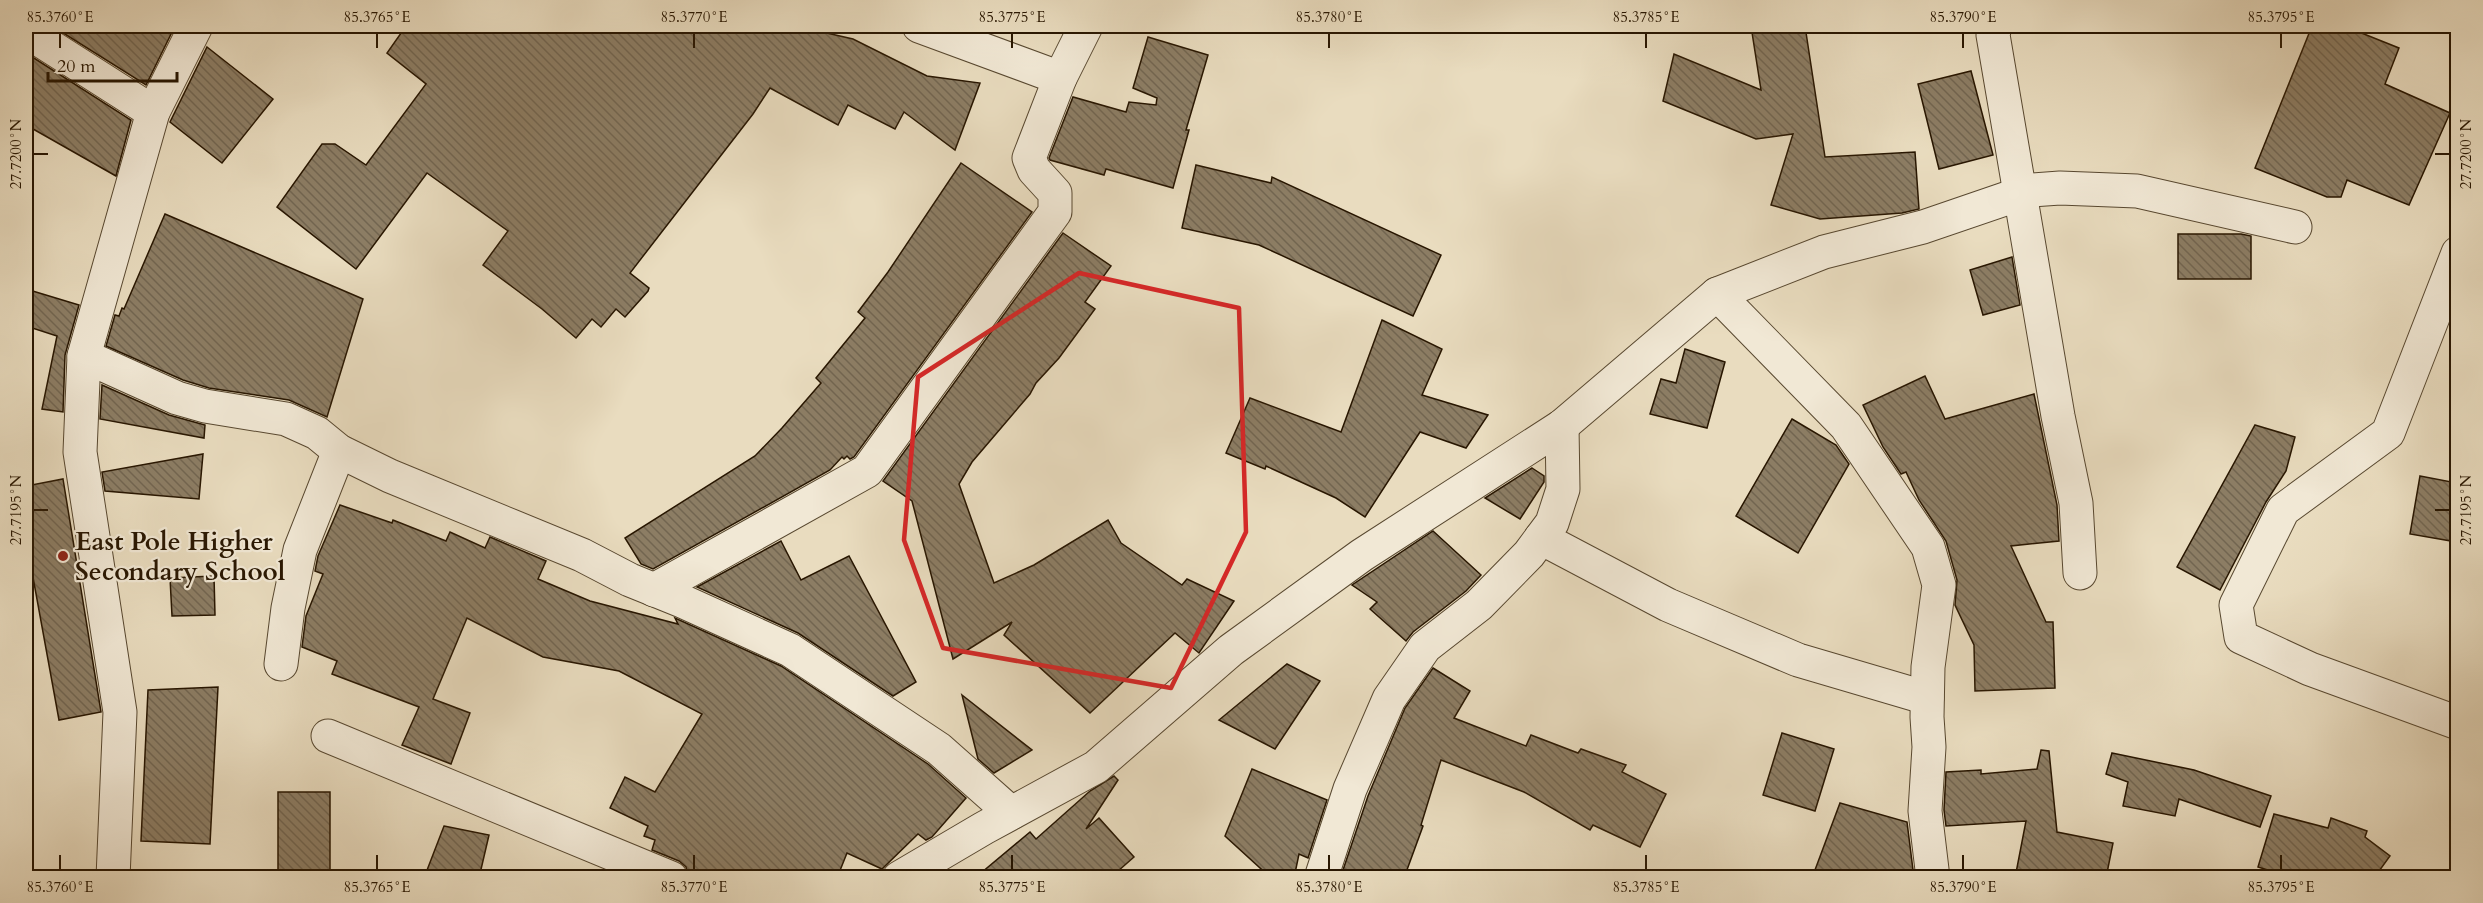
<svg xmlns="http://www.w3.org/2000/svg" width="2483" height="903" font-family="Cardo,serif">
<defs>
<pattern id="building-back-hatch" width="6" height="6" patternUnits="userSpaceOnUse" patternTransform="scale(1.5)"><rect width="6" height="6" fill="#8c7d64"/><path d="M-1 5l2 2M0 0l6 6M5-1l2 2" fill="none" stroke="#726550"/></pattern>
</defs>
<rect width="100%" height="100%" fill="#e9dcbf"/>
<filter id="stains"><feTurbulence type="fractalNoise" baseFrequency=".00333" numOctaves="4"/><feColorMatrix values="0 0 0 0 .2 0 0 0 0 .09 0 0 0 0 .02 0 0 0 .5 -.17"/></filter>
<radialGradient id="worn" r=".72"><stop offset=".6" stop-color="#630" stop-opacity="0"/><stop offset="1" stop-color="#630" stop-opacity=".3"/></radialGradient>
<g fill="url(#building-back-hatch)" stroke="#281601" stroke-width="1.5">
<path d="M 64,26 L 175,26 L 146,85 L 60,31 Z"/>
<path d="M 406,26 L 796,26 L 853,39 L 927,76 L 980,83 L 955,150 L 904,112 L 895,129 L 848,105 L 838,125 L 770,88 L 753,114 L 630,273 L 649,288 L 648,291 L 625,317 L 616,309 L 601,327 L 592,319 L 576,338 L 542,309 L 483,265 L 508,231 L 427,173 L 356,269 L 277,207 L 322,144 L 335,144 L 366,165 L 426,84 L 387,53 Z"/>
<path d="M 1751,26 L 1805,26 L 1825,157 L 1915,152 L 1919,209 L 1902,213 L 1820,219 L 1771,205 L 1793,134 L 1756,139 L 1663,101 L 1674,54 L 1761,90 Z"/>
<path d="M 2312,26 L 2344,26 L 2399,48 L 2385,84 L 2450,113 L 2409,205 L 2347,180 L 2341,197 L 2327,197 L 2255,168 Z"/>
<path d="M 1148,37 L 1208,55 L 1186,130 L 1189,130 L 1173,188 L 1106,169 L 1104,175 L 1050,160 L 1049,158 L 1073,97 L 1126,112 L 1129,102 L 1156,105 L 1157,98 L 1133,88 Z"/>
<path d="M 207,47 L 273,99 L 222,163 L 170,122 Z"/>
<path d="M 26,53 L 131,120 L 116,176 L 26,125 Z"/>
<path d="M 1971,71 L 1993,155 L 1939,169 L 1918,84 Z"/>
<path d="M 961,163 L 1032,212 L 854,457 L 850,459 L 847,456 L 844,459 L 842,457 L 830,470 L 653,569 L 641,564 L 625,538 L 755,456 L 782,428 L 821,383 L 816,378 L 865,318 L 858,312 L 888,272 Z"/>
<path d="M 1196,165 L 1271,183 L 1272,177 L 1441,255 L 1413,316 L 1259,245 L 1182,228 Z"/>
<path d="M 165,214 L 363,299 L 327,417 L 289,400 L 209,388 L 183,380 L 106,346 L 115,315 L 119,316 L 122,308 L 124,309 Z"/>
<path d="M 1063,233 L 1111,266 L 1085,302 L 1095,309 L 1059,358 L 1036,383 L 1030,394 L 972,462 L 959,484 L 994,583 L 1034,565 L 1108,520 L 1121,543 L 1182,585 L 1187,579 L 1234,601 L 1199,653 L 1175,633 L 1090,713 L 1004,635 L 1012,622 L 953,659 L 912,501 L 883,481 Z"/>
<path d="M 2178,234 L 2241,234 L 2251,236 L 2251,279 L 2178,279 Z"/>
<path d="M 2012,257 L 2020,305 L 1983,315 L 1970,270 Z"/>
<path d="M 26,289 L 79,305 L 65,355 L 63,412 L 42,409 L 57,336 L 26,326 Z"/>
<path d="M 1382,320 L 1442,349 L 1422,395 L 1488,415 L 1466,448 L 1420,432 L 1365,517 L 1336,498 L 1266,466 L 1265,469 L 1226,453 L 1250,398 L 1341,432 Z"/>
<path d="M 1685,349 L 1725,362 L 1707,428 L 1650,414 L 1661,379 L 1676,383 Z"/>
<path d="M 1925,376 L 1945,419 L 2034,394 L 2057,505 L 2059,541 L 2011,546 L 2046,622 L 2053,622 L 2055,688 L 1975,691 L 1974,645 L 1955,605 L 1957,580 L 1946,541 L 1919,500 L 1906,472 L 1901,474 L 1883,447 L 1863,405 Z"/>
<path d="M 102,385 L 169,415 L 205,425 L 204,438 L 100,419 Z"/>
<path d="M 1792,419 L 1836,445 L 1849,464 L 1798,553 L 1736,516 Z"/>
<path d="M 2255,425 L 2295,437 L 2286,471 L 2266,502 L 2220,590 L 2177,567 Z"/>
<path d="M 203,454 L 199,499 L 105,491 L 102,472 Z"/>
<path d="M 1532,468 L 1544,476 L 1544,482 L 1520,519 L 1485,498 Z"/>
<path d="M 2420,476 L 2457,483 L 2457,542 L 2410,534 Z"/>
<path d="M 63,479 L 101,712 L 59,720 L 26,539 L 26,486 Z"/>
<path d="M 340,505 L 392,523 L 393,520 L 446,541 L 450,532 L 485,548 L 490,537 L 546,561 L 538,579 L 590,601 L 678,624 L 675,618 L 781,666 L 928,764 L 966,798 L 932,837 L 926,840 L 918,834 L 882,869 L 847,853 L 837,878 L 689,878 L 686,867 L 679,861 L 652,850 L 655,840 L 644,836 L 648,826 L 610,808 L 625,777 L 655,792 L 702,714 L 619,671 L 543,657 L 467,618 L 433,699 L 470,713 L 451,764 L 402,745 L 419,707 L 332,674 L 337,661 L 302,647 L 306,616 L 323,574 L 315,571 L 318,556 Z"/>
<path d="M 1433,531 L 1481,575 L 1466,591 L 1413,632 L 1406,641 L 1370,609 L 1377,602 L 1352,585 Z"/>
<path d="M 781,541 L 801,580 L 849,556 L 916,682 L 893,696 L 798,633 L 697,587 Z"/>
<path d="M 214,576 L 215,615 L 172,616 L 170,578 Z"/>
<path d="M 1287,664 L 1320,681 L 1275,749 L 1219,720 Z"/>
<path d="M 1433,668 L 1470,691 L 1454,718 L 1526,746 L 1531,735 L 1578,753 L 1581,749 L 1626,765 L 1622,772 L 1666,794 L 1640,847 L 1593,825 L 1590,830 L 1524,792 L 1441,760 L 1421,825 L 1423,826 L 1404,878 L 1364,878 L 1343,870 L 1368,796 L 1405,708 Z"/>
<path d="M 218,687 L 210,844 L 141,841 L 148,690 Z"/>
<path d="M 962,695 L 1032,750 L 994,773 L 978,759 Z"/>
<path d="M 1782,733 L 1834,749 L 1815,811 L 1763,795 Z"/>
<path d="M 2041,750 L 2049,751 L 2057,832 L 2113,843 L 2106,878 L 2015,878 L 2026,821 L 1946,826 L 1944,810 L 1946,772 L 1981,770 L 1981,774 L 2037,769 Z"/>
<path d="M 2112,753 L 2194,770 L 2271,796 L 2260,827 L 2179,799 L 2175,816 L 2123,806 L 2128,782 L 2106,774 Z"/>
<path d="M 1252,769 L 1327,800 L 1308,858 L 1299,854 L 1294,878 L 1271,878 L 1225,836 Z"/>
<path d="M 1114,776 L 1118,780 L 1086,829 L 1099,818 L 1134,857 L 1110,878 L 975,878 L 1030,832 L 1036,839 L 1090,791 Z"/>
<rect x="278" y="792" width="52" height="86"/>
<path d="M 1840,803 L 1907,822 L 1914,878 L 1812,878 Z"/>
<path d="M 2274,814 L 2328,828 L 2331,818 L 2367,831 L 2365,837 L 2390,856 L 2374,878 L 2294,878 L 2258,867 Z"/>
<path d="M 444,826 L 489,835 L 479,878 L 424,878 Z"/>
</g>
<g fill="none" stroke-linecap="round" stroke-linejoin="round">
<g stroke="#584830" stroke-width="35">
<g id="minor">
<path d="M 919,26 L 1060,78"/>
<path d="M 1995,26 L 1993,35 L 2058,416 L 2076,503 L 2080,573"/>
<path d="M 26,31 L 153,112"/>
<path d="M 2458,253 L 2388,433 L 2283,510 L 2236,605 L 2241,637 L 2310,669 L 2458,723"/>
<path d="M 1717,294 L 1846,426 L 1928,547 L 1939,585 L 1928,667 L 1927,717 L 1929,747 L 1925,811 L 1933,878"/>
<path d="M 84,356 L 177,398 L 205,406 L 286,419 L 317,433 L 339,451 L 390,476 L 582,555 L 630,580 L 682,601 L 790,650 L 939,749 L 1011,813"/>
<path d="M 1541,538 L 1668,605 L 1798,660 L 1927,698"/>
<path d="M 654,590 L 867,471 L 1055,212 L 1055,193 L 1034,170 L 1029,158 L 1060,78 L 1086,26"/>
<path d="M 281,664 L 288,608 L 300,550 L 339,451"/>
<path d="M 328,736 L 671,878"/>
<path d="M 113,878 L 120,712 L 80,452 L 84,356 L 153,112 L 196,26"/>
<path d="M 899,878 L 984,828 L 1096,767 L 1231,650 L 1362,555 L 1562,426 L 1717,294 L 1824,252 L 1923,227 L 2031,190 L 2060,188 L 2137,191 L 2295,227"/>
<path d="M 1321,878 L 1350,789 L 1389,699 L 1425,647 L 1479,605 L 1529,554 L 1552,523 L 1563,489 L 1562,426"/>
</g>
</g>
<use href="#minor" stroke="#f1e8d5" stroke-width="33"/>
</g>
<path fill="none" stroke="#d62828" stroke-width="4.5" stroke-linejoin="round" d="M 1079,273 L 1239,308 L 1246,532 L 1171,688 L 943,648 L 904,540 L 918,377 Z"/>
<path fill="none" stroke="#281601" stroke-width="2" d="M 60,33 L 60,48M 377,33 L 377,48M 694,33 L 694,48M 1012,33 L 1012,48M 1329,33 L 1329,48M 1646,33 L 1646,48M 1963,33 L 1963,48M 2281,33 L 2281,48M 33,154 L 48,154M 2435,154 L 2450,154M 33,510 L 48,510M 2435,510 L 2450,510M 60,855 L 60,870M 377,855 L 377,870M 694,855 L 694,870M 1012,855 L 1012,870M 1329,855 L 1329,870M 1646,855 L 1646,870M 1963,855 L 1963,870M 2281,855 L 2281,870"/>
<circle fill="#8f2418" stroke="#f1e8d5" stroke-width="2" cx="63" cy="556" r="6"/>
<g text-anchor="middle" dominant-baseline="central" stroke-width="4.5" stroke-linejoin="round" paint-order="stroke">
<g font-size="26" font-weight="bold" fill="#281601" stroke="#f1e8d5" text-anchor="start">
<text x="75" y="541">East Pole Higher<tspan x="75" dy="30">Secondary School</tspan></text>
</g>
</g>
<rect width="2483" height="903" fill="none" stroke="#e9dcbf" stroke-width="66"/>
<path d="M48 72v9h129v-9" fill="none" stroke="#281601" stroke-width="3"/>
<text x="57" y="72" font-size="18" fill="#281601" stroke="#f1e8d5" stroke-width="4.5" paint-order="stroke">20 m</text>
<rect x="33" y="33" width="2417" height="837" fill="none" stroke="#281601" stroke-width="2"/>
<g font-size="15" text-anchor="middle" fill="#281601">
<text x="60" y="22">85.3760°E</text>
<text x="377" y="22">85.3765°E</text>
<text x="694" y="22">85.3770°E</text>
<text x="1012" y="22">85.3775°E</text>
<text x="1329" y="22">85.3780°E</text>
<text x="1646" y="22">85.3785°E</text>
<text x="1963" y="22">85.3790°E</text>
<text x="2281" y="22">85.3795°E</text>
<text transform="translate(16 154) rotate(-90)" y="5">27.7200°N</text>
<text transform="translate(2466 154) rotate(-90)" y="5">27.7200°N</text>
<text transform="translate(16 510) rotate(-90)" y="5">27.7195°N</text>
<text transform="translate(2466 510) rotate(-90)" y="5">27.7195°N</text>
<text x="60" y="892">85.3760°E</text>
<text x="377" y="892">85.3765°E</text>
<text x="694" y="892">85.3770°E</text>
<text x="1012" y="892">85.3775°E</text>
<text x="1329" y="892">85.3780°E</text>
<text x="1646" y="892">85.3785°E</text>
<text x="1963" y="892">85.3790°E</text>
<text x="2281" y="892">85.3795°E</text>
</g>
<rect width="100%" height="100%" filter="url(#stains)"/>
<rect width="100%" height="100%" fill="url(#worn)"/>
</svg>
